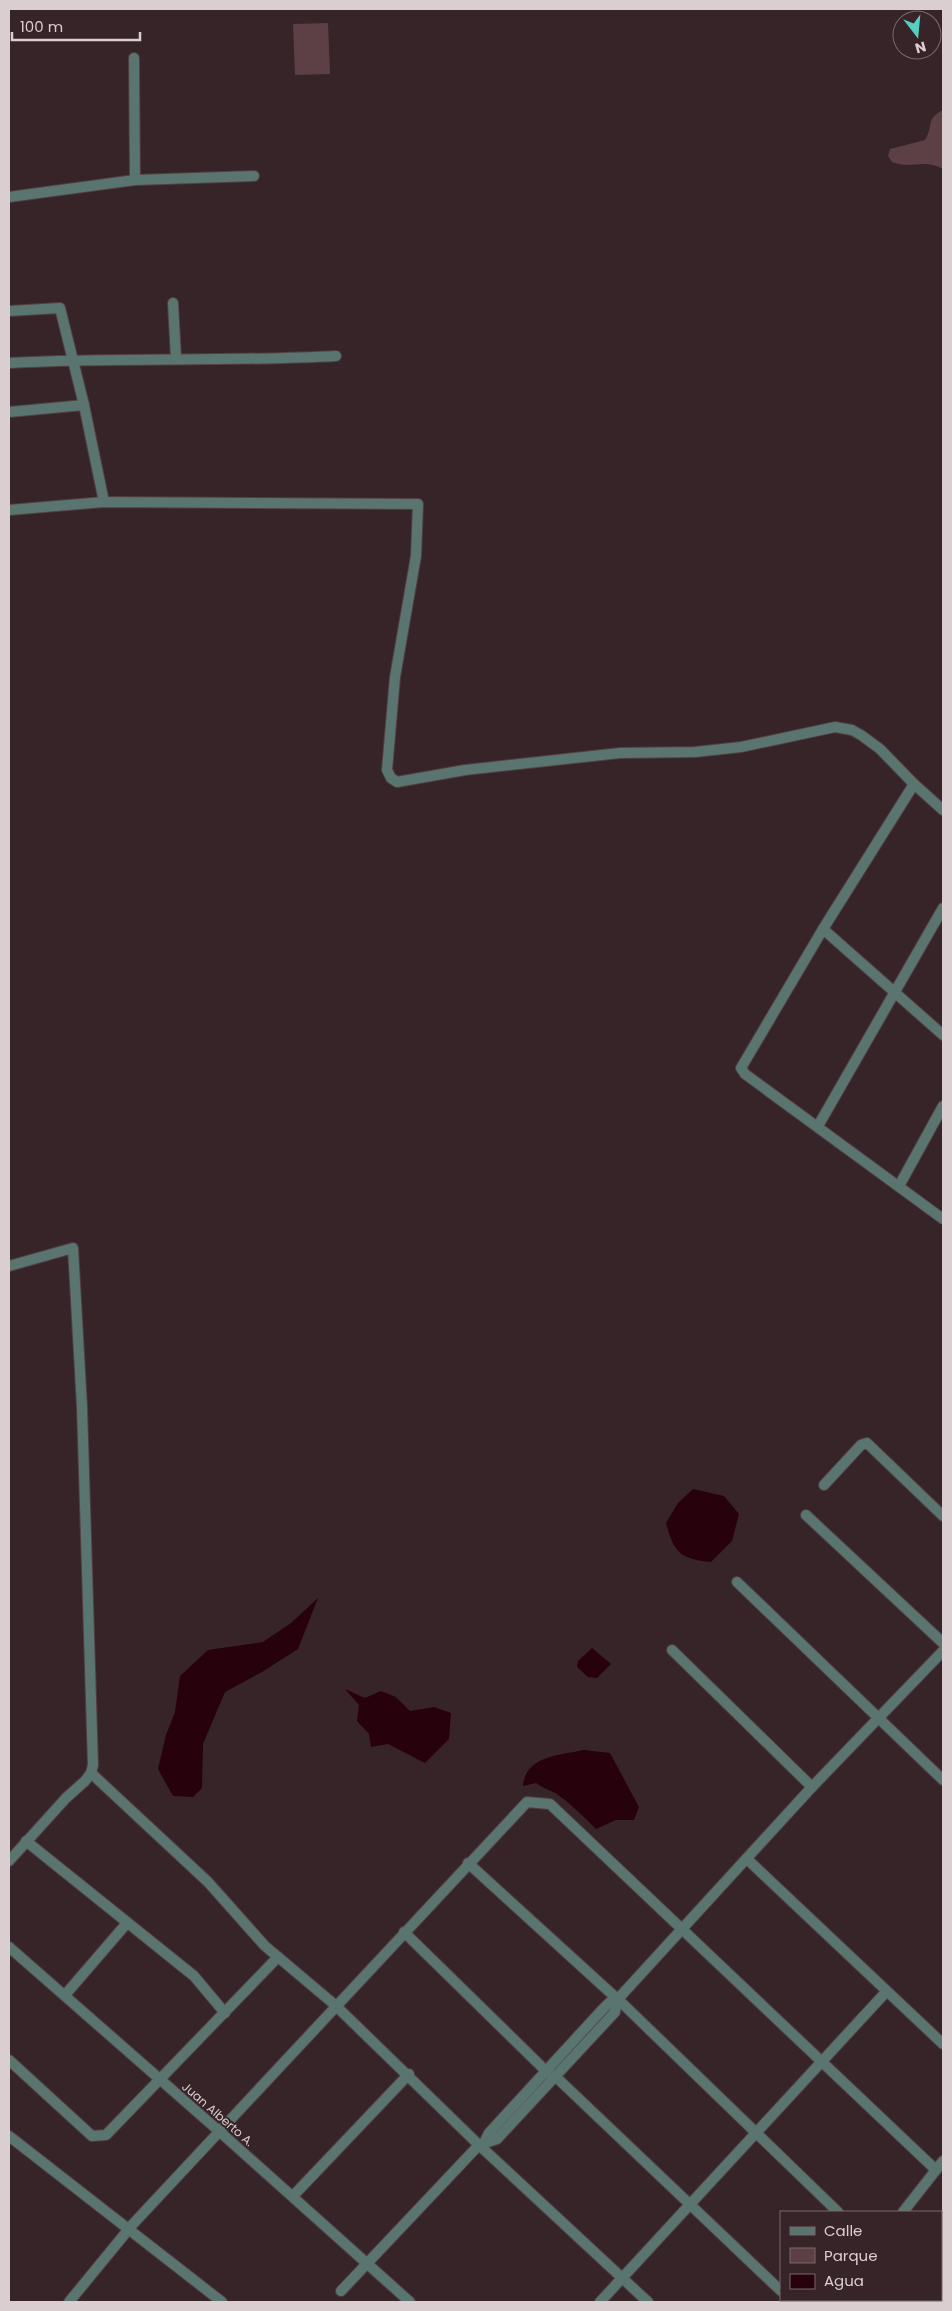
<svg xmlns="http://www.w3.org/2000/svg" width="952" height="2311" font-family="Poppins,sans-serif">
<rect width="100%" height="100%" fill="#372428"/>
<g fill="#5d4046">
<path d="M 328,23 L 330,74 L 295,75 L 293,24 Z"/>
<path d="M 943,110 L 943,169 C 922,158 913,170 892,162 L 888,156 L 890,149 L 925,140 C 934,126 925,119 943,110 Z"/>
</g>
<g fill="#27010c">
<path d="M 693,1489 L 724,1496 L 739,1514 L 732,1541 L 711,1562 C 679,1559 674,1552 666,1523 L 678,1503 Z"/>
<path d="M 318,1598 L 298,1649 L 262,1672 L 225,1692 L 203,1744 L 202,1788 L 193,1797 L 173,1796 L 158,1769 L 166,1735 L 175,1712 L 180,1676 L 208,1650 L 263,1642 L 291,1623 Z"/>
<path d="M 592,1648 L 611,1664 L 597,1678 L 588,1677 L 577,1667 L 578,1661 Z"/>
<path d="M 345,1689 L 365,1698 L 381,1691 L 396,1697 L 410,1711 L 434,1707 L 451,1713 L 449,1739 L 425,1763 L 388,1744 L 371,1747 L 369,1734 L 357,1721 L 359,1705 Z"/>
<path d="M 584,1750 L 610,1753 L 639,1807 L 634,1820 L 616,1820 L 596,1829 C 583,1816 571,1804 557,1794 C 552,1791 543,1788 536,1783 L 523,1786 C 525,1756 560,1755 584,1750 Z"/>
</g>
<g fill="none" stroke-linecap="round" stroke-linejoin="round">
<g stroke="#513f43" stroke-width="12">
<g id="street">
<path d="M 134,58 L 135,180"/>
<path d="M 9,197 L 135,180 L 254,176"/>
<path d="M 173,303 L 176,358"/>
<path d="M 9,311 L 60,308 L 84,405 L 104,502"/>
<path d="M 9,363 C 118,357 227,362 336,356"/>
<path d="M 9,412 L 84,405"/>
<path d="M 9,510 L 104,502 L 418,504 L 416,556 L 395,677 L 387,770 L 391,778 L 397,782 L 465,770 L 620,753 L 695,752 L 741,747 L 835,727 L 852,730 L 861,735 L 880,749 L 914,784 L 943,810"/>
<path d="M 914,784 L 823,929 L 741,1068 L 745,1074 L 943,1219"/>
<path d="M 823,929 L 943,1035"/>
<path d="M 818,1126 L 943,908"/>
<path d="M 899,1186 L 943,1106"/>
<path d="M 9,1266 L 73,1248 L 82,1407 L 93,1765 L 91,1773 L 85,1781 L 66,1798 L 9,1861"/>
<path d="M 824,1485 L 861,1445 L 867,1443 L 943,1516"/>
<path d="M 806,1515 L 943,1643"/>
<path d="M 737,1582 L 943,1780"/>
<path d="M 672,1650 L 812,1787"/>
<path d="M 91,1773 L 208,1882 L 265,1946 L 335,2005 L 479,2145 L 648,2302"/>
<path d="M 26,1841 L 194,1976 L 225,2013"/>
<path d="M 747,1859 L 943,2044"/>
<path d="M 468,1863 L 625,2006 L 838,2212"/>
<path d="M 404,1932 L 546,2071 L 556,2077 L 781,2291"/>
<path d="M 9,1947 L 219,2131 L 410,2302"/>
<path d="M 65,1995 L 127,1923"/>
<path d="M 9,2060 L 92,2136 L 106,2135 L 278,1957"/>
<path d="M 9,2136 L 222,2302"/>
<path d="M 485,2141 L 489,2133 L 602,2010 L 610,2002 L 617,2000 L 812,1787 L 943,1651"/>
<path d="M 293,2196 L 409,2074"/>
<path d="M 903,2212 L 943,2161"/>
<path d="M 941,2247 L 943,2250"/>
<path d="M 341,2291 L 479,2145 L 497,2139 L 615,2012 L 617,2000"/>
<path d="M 790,2300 L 792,2302"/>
<path d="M 859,2300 L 862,2302"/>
<path d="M 69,2302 L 133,2224 L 527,1802 L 550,1804 L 936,2170"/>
<path d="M 600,2302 L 886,1992"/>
<path d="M 833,2302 L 835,2300"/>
</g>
</g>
<use href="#street" stroke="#5a7470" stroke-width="10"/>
</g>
<g text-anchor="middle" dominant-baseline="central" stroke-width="4" stroke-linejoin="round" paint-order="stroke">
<g font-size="12" fill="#dbced0" stroke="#372428">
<text transform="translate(218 2114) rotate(41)">Juan Alberto A.</text>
</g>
</g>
<rect width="952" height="2311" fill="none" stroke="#dbced0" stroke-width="20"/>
<rect x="780" y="2211" width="162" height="90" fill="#372428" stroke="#79686b"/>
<rect x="790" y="2227" width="25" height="8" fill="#5a7470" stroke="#79686b"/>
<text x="824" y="2236" font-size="15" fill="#dbced0">Calle</text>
<rect x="790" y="2248" width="25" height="15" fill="#5d4046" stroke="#79686b"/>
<text x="824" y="2261" font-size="15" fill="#dbced0">Parque</text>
<rect x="790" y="2274" width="25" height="15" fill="#27010c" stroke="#79686b"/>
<text x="824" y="2286" font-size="15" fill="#dbced0">Agua</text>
<g transform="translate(917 35) rotate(164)"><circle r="24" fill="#372428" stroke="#79686b"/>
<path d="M0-4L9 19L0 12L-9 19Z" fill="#58cec1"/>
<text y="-8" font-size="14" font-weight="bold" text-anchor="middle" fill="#dbced0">N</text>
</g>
<path d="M12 32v8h128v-8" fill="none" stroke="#dbced0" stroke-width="2.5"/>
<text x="20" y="32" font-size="15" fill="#dbced0" stroke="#372428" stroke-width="4" paint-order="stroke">100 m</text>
</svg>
